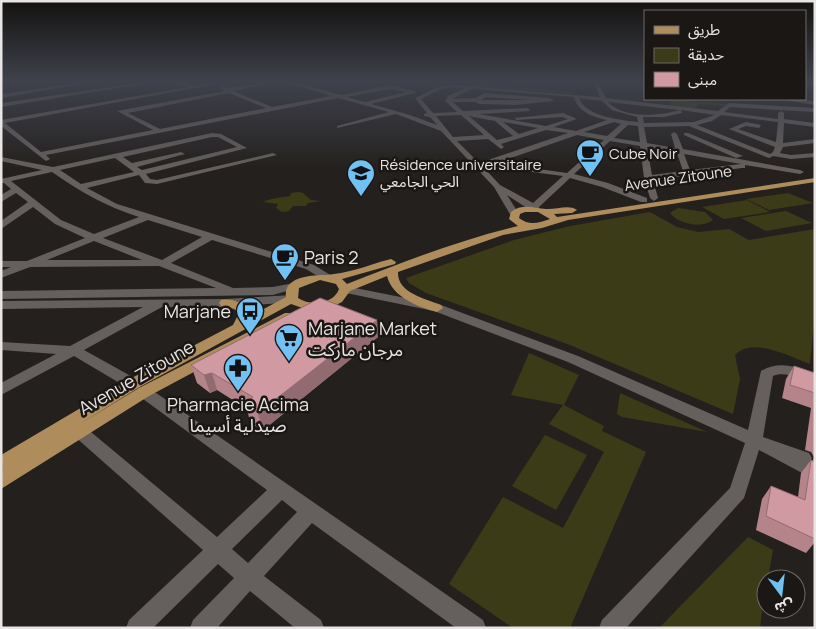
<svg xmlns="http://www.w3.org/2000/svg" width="816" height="629" font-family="Manrope,'Noto Sans Arabic',sans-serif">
<rect width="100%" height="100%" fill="#24201e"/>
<g fill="#3c3b17">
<path d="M 476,84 L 574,92 L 573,94 L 473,86 Z"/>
<path d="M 672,100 L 726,104 L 724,106 L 699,104 L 694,109 L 670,106 Z"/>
<path d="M 298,192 L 303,193 L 311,200 L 321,201 L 308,203 L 306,206 L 293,206 L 289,211 L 282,212 L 276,208 L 278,204 L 263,202 C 267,199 284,197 290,196 L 291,193 Z"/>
<path d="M 788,193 L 813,203 L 769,210 L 746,199 Z"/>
<path d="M 747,200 L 770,212 L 724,219 L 702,207 Z"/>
<path d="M 678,208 L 705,212 L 713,220 C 702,229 678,224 670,213 Z"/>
<path d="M 786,211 L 812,223 L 766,231 L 741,218 Z"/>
<path d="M 650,212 L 677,227 L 698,232 L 729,229 L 749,240 L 815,229 L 815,311 L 810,364 C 790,357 753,336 735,355 L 740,379 L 733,414 L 570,345 L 426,293 L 409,283 L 406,278 L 514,240 L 570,226 Z"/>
<path d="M 529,353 L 579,375 L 564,405 L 604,426 L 602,431 L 646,452 L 570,628 L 513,628 L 449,584 L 503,497 L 563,528 L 604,452 L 549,424 L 563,405 L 511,395 Z"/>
<path d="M 620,393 L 707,432 L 622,417 L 617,414 Z"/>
<path d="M 545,435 L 587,455 L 556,510 L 512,486 Z"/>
<path d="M 748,537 L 773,550 L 768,579 L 766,579 L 760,628 L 659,628 Z"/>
</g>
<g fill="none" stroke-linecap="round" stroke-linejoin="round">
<g fill="#655f5d" fill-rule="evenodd">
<path d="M 91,81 L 99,81 L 1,98 L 1,94 Z"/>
<path d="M 153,81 L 161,81 L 1,107 L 1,103 Z"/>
<path d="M 171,81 L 176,81 L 195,86 L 214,83 L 216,84 L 5,123 L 41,152 L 153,130 L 117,111 L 225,91 L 220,88 L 223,86 L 228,88 L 279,81 L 233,91 L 272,107 L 331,96 L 284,81 L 290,81 L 342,95 L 390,85 L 415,91 L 415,93 L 371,104 L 410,115 L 437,125 L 430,117 L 424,116 L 424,114 L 427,113 L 415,98 L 438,87 L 454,85 L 600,97 L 593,81 L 597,81 L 606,98 L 718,111 L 729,103 L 815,108 L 815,112 L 730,107 L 724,112 L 778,119 L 778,113 L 781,111 L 784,113 L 784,119 L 815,123 L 815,127 L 784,123 L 783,143 L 815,139 L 815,143 L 783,147 L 780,153 L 791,155 L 815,153 L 815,157 L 791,159 L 773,156 L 769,158 L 689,126 L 644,127 L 647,143 L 675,148 L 671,134 L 674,132 L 677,134 L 683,149 L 800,170 L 804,172 L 800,174 L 745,165 L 745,168 L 742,168 L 653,180 L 658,198 L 654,201 L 650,198 L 644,178 L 640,146 L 610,141 L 574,174 L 608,183 L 647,198 L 647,202 L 641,202 L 602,187 L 570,178 L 539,207 L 539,211 L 530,210 L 507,195 L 519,214 L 514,217 L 511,216 L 494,187 L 441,131 L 396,114 L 337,128 L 337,126 L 389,112 L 338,98 L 46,155 L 50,159 L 46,161 L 1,126 L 1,120 L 188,87 ZM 454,87 L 465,88 L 448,96 L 445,101 L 457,112 L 433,113 L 421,99 L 441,89 ZM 390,89 L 406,92 L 365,102 L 347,97 ZM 472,89 L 574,97 C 578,112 593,117 607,120 L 576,131 L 554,127 L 577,119 L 563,113 L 514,118 L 517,120 L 562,117 L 568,119 L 546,126 L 479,114 L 530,111 L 528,108 L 463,111 L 453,102 L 476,102 L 479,104 L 515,105 L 554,101 L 549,98 L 485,93 L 476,98 L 452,99 ZM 229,93 L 266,108 L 160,129 L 128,113 ZM 486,97 L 533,100 L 481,100 ZM 579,98 L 602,101 L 612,110 L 637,117 L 638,122 C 621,120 586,117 579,98 ZM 608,102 L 680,110 C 659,116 624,119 608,102 ZM 681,110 L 715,115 L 694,122 L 644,123 L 643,117 L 664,117 L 682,113 ZM 461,115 L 484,135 L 453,137 L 436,116 ZM 721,115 L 778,122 L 776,142 L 738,129 L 746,126 L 759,128 L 761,125 L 746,122 L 729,129 L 775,147 L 773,152 L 770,154 L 697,125 L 712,121 ZM 469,116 L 495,121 L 513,136 L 497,140 ZM 503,122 L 538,128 L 519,134 ZM 614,122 L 621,124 L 607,136 L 584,132 ZM 628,125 L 638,126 L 640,142 L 614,138 ZM 546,130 L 568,133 L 479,163 L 457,141 L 488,139 L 501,149 L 504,147 L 501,144 ZM 577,135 L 604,140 L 567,173 L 524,167 L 485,167 ZM 647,147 L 677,153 L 683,171 L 652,175 ZM 684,154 L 741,164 L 690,170 ZM 487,171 L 524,171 L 563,176 L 533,203 L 500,185 Z"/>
<path d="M 805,82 L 815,83 L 815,86 L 805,84 Z"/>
<path d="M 787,99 L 815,101 L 815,105 L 790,101 Z"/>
<path d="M 212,133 L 221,134 L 247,148 L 146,174 L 150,179 L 157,180 L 273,153 L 277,155 L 157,184 L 145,183 L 139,175 L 87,188 L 117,204 L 314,265 L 332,276 L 334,278 L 332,280 L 324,280 L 306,269 L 212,240 L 171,263 L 233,288 L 273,287 L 294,283 L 300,286 L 298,288 L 273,295 L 1,299 L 1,291 L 216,288 L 159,266 L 30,267 L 1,278 L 1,271 L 11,267 L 1,267 L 1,261 L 27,261 L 85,238 L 55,224 L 33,207 L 1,229 L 1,221 L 28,202 L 16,193 L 1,202 L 1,195 L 11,189 L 4,183 L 1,183 L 1,179 L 42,170 L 1,161 L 1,157 L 53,167 ZM 212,137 L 218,137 L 237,147 L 142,170 L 137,167 L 185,154 L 181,152 L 132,163 L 123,157 ZM 115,158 L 134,172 L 81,184 L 60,170 ZM 52,172 C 81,192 105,206 139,217 L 94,234 L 61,220 L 11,181 ZM 148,220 L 202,237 L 162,260 L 103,238 ZM 94,241 L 142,260 L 47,260 Z"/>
<path d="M 684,133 L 688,133 L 743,156 L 736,158 L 684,135 Z"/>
<path d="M 345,286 L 441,305 L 578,356 L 748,430 L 761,371 C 779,360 797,367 815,374 L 815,385 C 802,381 786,370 773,376 L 763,437 L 809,453 L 812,458 L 809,463 L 811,466 L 808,471 L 802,473 L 759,450 L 744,498 L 626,628 L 599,628 L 602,620 L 730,488 L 745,443 L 568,362 L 434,311 L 341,292 L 339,290 Z"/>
<path d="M 292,295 L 296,296 L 298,299 L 296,302 L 225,307 L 162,307 L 84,350 L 138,380 L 140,384 L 138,388 L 128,388 L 74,356 L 1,395 L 1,383 L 56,354 L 1,350 L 1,342 L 70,346 L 143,307 L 1,309 L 1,301 L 225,299 Z"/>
<path d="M 144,387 L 149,388 L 483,620 L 486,628 L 456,628 L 312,523 L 264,576 L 321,620 L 324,628 L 295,628 L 250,591 L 217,628 L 190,628 L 193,620 L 234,578 L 218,564 L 153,628 L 126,628 L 129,620 L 203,550 L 73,435 L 71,431 L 73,427 L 79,425 L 85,427 L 217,537 L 267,490 L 139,396 L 136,392 L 139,388 ZM 282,500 L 297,512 L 248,563 L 232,549 Z"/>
</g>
<path fill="#af8c5c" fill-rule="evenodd" d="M 815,178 L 815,182 L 568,220 L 542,228 L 503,235 L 398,272 C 397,293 426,299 441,305 L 443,308 L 437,312 C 418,307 392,297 387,276 L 350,291 L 342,302 L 330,308 L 311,311 L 291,304 L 138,388 L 78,425 L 139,388 L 285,313 L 293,313 L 295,316 L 293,319 L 149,396 L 1,489 L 1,472 L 3,470 L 1,471 L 1,455 L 128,380 L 233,325 L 239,313 L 234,309 L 221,306 L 219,303 L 221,300 C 232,298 244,303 251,312 L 251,316 L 286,297 C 283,276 313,275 327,275 C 336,274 346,272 354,270 C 366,267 378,262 391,259 L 396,262 L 395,264 L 342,279 L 347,284 C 403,262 459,240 518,226 L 509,219 L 511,212 C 522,203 534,208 546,209 C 555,210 569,204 577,210 L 572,213 L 554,214 L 557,217 ZM 525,212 L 538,212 L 550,219 C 539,223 529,226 519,218 L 520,214 ZM 320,280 L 336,284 L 339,289 C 333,305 310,306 298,298 L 299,288 Z"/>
</g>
<g fill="#b4848a">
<path d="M 377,320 L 378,337 L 262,431 L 250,422 L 247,409 L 217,390 L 210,393 L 197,383 L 191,365 Z"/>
<path d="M 794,366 L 815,373 L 815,460 L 814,461 L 815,462 L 815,542 L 806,553 L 756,530 L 762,499 L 771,486 L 798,497 L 801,473 L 811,460 L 813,461 L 814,457 L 811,452 L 805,450 L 811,408 L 782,398 L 786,379 Z"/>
</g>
<g fill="#926b71">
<path d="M 377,320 L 378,337 L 262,431 L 258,413 Z"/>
<path d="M 212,373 L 217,390 L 210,393 L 204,375 Z"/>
</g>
<g fill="#d199a1" stroke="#926b71">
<path d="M 320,298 L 377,320 L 258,413 L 246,404 L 253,397 L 212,373 L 204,375 L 191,365 Z"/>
<path d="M 794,366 L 815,373 L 815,393 L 790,385 Z"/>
<path d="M 811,460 L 815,462 L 815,539 L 766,516 L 771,486 L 805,500 Z"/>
</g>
<linearGradient id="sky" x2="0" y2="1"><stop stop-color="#141210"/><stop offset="0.48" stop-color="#3f424c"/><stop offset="1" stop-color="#3f424c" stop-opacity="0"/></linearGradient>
<rect width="816" height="169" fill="url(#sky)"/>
<defs>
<g id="cafe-pin" transform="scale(1.4375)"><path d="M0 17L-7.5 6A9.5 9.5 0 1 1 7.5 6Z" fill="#71c1f5" stroke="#1b1715"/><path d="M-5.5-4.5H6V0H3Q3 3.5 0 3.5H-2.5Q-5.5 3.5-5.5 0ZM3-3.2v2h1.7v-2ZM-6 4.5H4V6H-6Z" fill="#111"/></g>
<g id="university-pin" transform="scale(1.4375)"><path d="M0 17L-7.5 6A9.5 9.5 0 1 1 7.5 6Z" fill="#71c1f5" stroke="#1b1715"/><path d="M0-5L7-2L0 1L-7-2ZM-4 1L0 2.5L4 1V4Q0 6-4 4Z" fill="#111"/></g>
<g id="bus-pin" transform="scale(1.4375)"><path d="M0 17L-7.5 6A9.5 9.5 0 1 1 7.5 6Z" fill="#71c1f5" stroke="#1b1715"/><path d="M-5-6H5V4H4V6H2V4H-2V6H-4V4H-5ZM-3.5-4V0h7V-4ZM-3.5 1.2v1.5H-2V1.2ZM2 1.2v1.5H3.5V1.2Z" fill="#111"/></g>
<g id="supermarket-pin" transform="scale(1.4375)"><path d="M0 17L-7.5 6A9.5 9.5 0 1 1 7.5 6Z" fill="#71c1f5" stroke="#1b1715"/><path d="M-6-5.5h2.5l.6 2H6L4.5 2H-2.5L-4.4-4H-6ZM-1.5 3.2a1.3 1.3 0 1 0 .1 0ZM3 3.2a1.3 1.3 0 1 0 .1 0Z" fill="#111"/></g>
<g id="pharmacy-pin" transform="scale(1.4375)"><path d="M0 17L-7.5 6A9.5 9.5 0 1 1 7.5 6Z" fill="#71c1f5" stroke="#1b1715"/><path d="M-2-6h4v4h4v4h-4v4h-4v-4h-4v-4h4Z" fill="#111"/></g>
</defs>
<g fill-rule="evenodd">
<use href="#cafe-pin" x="590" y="153"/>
<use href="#university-pin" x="361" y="173"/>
<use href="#cafe-pin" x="285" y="257"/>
<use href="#bus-pin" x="250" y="311"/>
<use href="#supermarket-pin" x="289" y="338"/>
<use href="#pharmacy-pin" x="238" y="368"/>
</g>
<g text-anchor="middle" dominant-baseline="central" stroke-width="5" stroke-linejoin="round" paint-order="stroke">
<g font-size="15" fill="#e8e5e4" stroke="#1b1715" text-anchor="start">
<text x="609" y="153">Cube Noir</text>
<text x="380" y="164">Résidence universitaire<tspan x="380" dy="17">الحي الجامعي</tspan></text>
</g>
<g font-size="15" fill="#e8e5e4" stroke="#1b1715">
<text transform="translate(678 178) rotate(-8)">Avenue Zitoune</text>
</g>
<g font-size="18" fill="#e8e5e4" stroke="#1b1715" text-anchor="start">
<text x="304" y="257">Paris 2</text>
<text x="231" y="311" text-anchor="end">Marjane</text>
<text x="308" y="328">Marjane Market<tspan x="308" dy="21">مرجان ماركت</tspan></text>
<text x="238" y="404" text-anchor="middle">Pharmacie Acima<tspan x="238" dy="21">صيدلية أسيما</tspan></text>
</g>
<g font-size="18" fill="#e8e5e4" stroke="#1b1715">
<text transform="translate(136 377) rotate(-30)">Avenue Zitoune</text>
</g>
</g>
<rect width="816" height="629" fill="none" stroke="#e8e5e4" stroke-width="5"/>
<rect x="644" y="10" width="162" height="90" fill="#1b1715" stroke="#6d6968"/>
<rect x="654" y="26" width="25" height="8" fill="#af8c5c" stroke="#6d6968"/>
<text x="688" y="35" font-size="15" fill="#e8e5e4">طريق</text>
<rect x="654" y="48" width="25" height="15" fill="#3c3b17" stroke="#6d6968"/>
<text x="688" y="60" font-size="15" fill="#e8e5e4">حديقة</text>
<rect x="654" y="72" width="25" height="15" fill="#d199a1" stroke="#6d6968"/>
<text x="688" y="85" font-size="15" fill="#e8e5e4">مبنى</text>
<g transform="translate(781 594) rotate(165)"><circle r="24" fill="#1b1715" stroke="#6d6968"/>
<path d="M0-4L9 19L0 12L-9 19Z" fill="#71c1f5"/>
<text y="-8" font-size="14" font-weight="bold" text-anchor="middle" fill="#e8e5e4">ش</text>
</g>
</svg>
